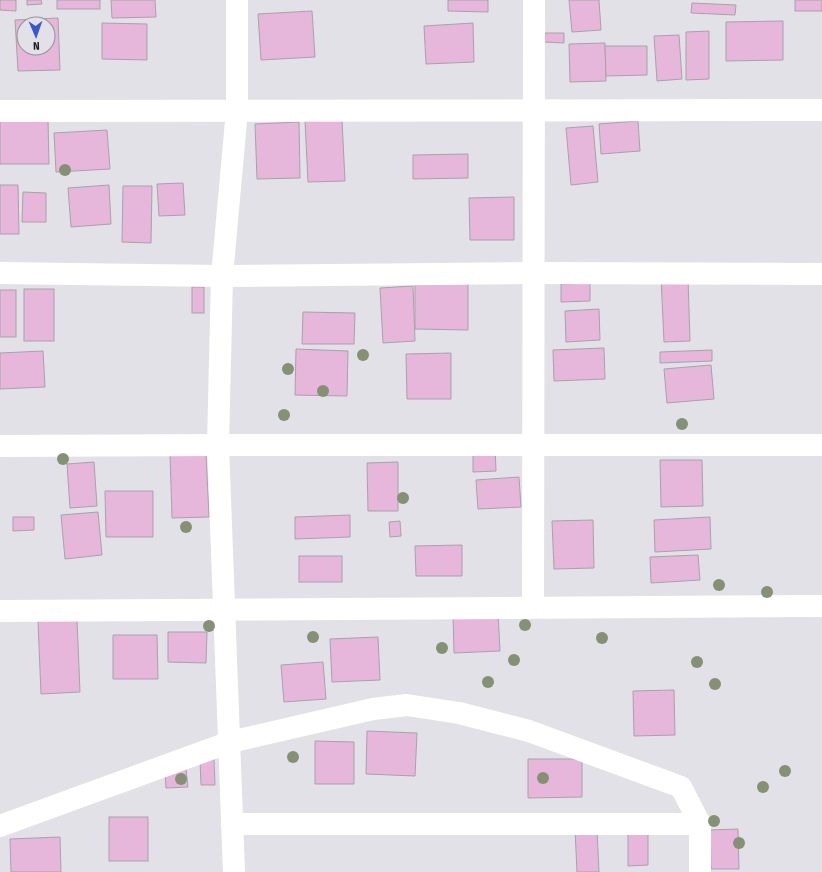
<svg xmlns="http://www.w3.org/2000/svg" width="822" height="872" font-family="'Fira Sans Condensed',sans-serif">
<rect width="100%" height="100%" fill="#e2e1e8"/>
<g fill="#e6b6db" stroke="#a9a2a7" fill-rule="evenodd">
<path d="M 0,0 L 16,0 L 16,11 L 0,10 Z"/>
<path d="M 27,0 L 41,0 L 42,4 L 27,5 Z"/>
<rect x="57" y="0" width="43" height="9"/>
<path d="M 111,0 L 155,0 L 156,17 L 112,18 Z"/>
<path d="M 448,0 L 488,0 L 488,12 L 448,11 Z"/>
<path d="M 569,0 L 599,0 L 601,30 L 572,32 Z"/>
<rect x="795" y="0" width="27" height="11"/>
<path d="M 692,3 L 736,5 L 735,15 L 691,13 Z"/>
<path d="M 312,11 L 315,57 L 261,60 L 258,14 Z"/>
<path d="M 58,18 L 60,70 L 18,71 L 15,20 ZM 24,24 L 48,24 L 48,48 L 24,48 Z"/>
<path d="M 783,21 L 783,60 L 726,61 L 726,22 Z"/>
<path d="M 102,23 L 147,24 L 147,60 L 102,59 Z"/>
<path d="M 473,23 L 474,62 L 426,64 L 424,26 Z"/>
<path d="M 709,31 L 709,79 L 686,80 L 686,32 Z"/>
<path d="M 545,33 L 564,33 L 564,43 L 544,42 Z"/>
<path d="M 679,35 L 682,79 L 657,81 L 654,36 Z"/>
<path d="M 605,43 L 606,81 L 570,82 L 569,44 Z"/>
<path d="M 605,46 L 647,46 L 647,75 L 606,76 Z"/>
<path d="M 48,120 L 49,164 L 0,164 L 0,121 Z"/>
<path d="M 342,120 L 345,181 L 308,182 L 305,121 Z"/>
<path d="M 638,121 L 640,151 L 601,154 L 599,124 Z"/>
<path d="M 299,122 L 300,178 L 257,179 L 255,124 Z"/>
<path d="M 593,126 L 598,182 L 571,185 L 566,128 Z"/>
<path d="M 107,130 L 110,169 L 56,172 L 54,133 Z"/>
<path d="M 468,154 L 468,178 L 413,179 L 413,155 Z"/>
<path d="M 183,183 L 185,215 L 159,216 L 157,184 Z"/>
<path d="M 0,185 L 18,185 L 19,234 L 0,234 Z"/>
<path d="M 109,185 L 111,224 L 71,227 L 68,188 Z"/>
<path d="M 123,186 L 152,186 L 151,243 L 122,242 Z"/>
<path d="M 23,192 L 46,193 L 46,222 L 22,222 Z"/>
<path d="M 514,197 L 514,240 L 470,240 L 469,198 Z"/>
<path d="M 688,277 L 690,341 L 664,342 L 661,278 Z"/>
<path d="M 415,281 L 468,281 L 468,330 L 415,329 Z"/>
<path d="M 590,283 L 590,301 L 561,302 L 561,284 Z"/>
<path d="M 413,286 L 415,341 L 383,343 L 380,288 Z"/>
<rect x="192" y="287" width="12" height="26"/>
<rect x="24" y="289" width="30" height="52"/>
<rect x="0" y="290" width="16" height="47"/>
<path d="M 599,309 L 600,340 L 566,342 L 565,311 Z"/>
<path d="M 303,312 L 355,313 L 354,344 L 302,344 Z"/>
<path d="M 604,348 L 605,379 L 554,381 L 553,350 Z"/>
<path d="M 296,349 L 348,351 L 347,396 L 295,395 Z"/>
<path d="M 712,350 L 712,361 L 660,363 L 660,352 Z"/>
<path d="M 43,351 L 45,387 L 0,389 L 0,353 Z"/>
<path d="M 451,353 L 451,399 L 407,399 L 406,354 Z"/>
<path d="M 711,365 L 714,399 L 667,403 L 664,369 Z"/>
<path d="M 473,447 L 495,447 L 496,471 L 473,472 Z"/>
<path d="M 206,453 L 209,517 L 172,518 L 170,454 Z"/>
<path d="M 660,460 L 702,460 L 703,506 L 661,507 Z"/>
<path d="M 94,462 L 97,506 L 70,508 L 67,464 Z"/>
<path d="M 398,462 L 398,511 L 368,511 L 367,463 Z"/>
<path d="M 519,477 L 521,507 L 478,509 L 476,480 Z"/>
<path d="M 105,491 L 153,491 L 153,537 L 106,537 Z"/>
<path d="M 98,512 L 102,555 L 65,559 L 61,515 Z"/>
<path d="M 350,515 L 350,537 L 295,539 L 295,517 Z"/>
<path d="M 13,517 L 34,517 L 34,530 L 13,531 Z"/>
<path d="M 710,517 L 711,549 L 655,552 L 654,520 Z"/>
<path d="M 593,520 L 594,568 L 554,569 L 552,521 Z"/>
<path d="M 400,521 L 401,536 L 390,537 L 389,522 Z"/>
<path d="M 462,545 L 462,576 L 416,576 L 415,546 Z"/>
<path d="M 698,555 L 700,580 L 651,583 L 650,557 Z"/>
<rect x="299" y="556" width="43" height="26"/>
<path d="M 498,612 L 500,651 L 454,653 L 453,614 Z"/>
<path d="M 77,620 L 80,692 L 41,694 L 38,621 Z"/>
<path d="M 168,632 L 207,632 L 206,663 L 168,662 Z"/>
<path d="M 113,635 L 157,635 L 158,679 L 113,679 Z"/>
<path d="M 378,637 L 380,680 L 332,682 L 330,639 Z"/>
<path d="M 323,662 L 326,699 L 284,702 L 281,665 Z"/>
<path d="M 674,690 L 675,735 L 634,736 L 633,691 Z"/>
<path d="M 367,731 L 417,733 L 415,776 L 366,774 Z"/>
<path d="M 315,741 L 354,742 L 354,784 L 315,784 Z"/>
<path d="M 214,759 L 215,785 L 201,785 L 200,760 Z"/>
<path d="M 528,759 L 582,759 L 582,797 L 528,798 Z"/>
<path d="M 186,769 L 188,787 L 166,788 L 165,771 Z"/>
<rect x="109" y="817" width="39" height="44"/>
<path d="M 575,829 L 597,829 L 599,872 L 577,872 Z"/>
<path d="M 738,829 L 739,869 L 711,869 L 710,830 Z"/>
<path d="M 648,831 L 648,865 L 628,866 L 628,832 Z"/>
<path d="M 60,837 L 61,872 L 11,872 L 10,839 Z"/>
</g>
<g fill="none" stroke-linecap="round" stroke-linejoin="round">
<g stroke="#fff" stroke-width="22">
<path d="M 0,111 L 822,110"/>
<path d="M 0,273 L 222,276 L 533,273 L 822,274"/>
<path d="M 0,446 L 218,445 L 822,445"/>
<path d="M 533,607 L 534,0"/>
<path d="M 0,611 L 822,606"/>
<path d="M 232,824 L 700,824"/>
<path d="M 0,826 L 230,742 L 373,709 L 407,705 L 459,713 L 529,731 L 681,787 L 700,824 L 700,872"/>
<path d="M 234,872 L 218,445 L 222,276 L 237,110 L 237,0"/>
</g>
</g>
<g fill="#859075">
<circle cx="65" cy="170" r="6"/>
<circle cx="363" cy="355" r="6"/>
<circle cx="288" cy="369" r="6"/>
<circle cx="323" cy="391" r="6"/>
<circle cx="284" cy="415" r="6"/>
<circle cx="682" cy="424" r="6"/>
<circle cx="63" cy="459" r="6"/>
<circle cx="403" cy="498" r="6"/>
<circle cx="186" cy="527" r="6"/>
<circle cx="719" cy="585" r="6"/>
<circle cx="767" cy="592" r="6"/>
<circle cx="525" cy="625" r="6"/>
<circle cx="209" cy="626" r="6"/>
<circle cx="313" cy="637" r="6"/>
<circle cx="602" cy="638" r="6"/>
<circle cx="442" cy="648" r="6"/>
<circle cx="514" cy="660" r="6"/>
<circle cx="697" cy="662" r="6"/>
<circle cx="488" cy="682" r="6"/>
<circle cx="715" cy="684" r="6"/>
<circle cx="293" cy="757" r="6"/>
<circle cx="785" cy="771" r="6"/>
<circle cx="543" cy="778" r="6"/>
<circle cx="181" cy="779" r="6"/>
<circle cx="763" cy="787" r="6"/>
<circle cx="714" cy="821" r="6"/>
<circle cx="739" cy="843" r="6"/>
</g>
<g transform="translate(36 36) rotate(178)"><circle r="19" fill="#e2e1e8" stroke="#939297"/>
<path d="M0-3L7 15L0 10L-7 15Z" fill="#3c57ca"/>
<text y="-6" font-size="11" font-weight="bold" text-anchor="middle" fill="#1c1c1e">N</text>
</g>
</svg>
